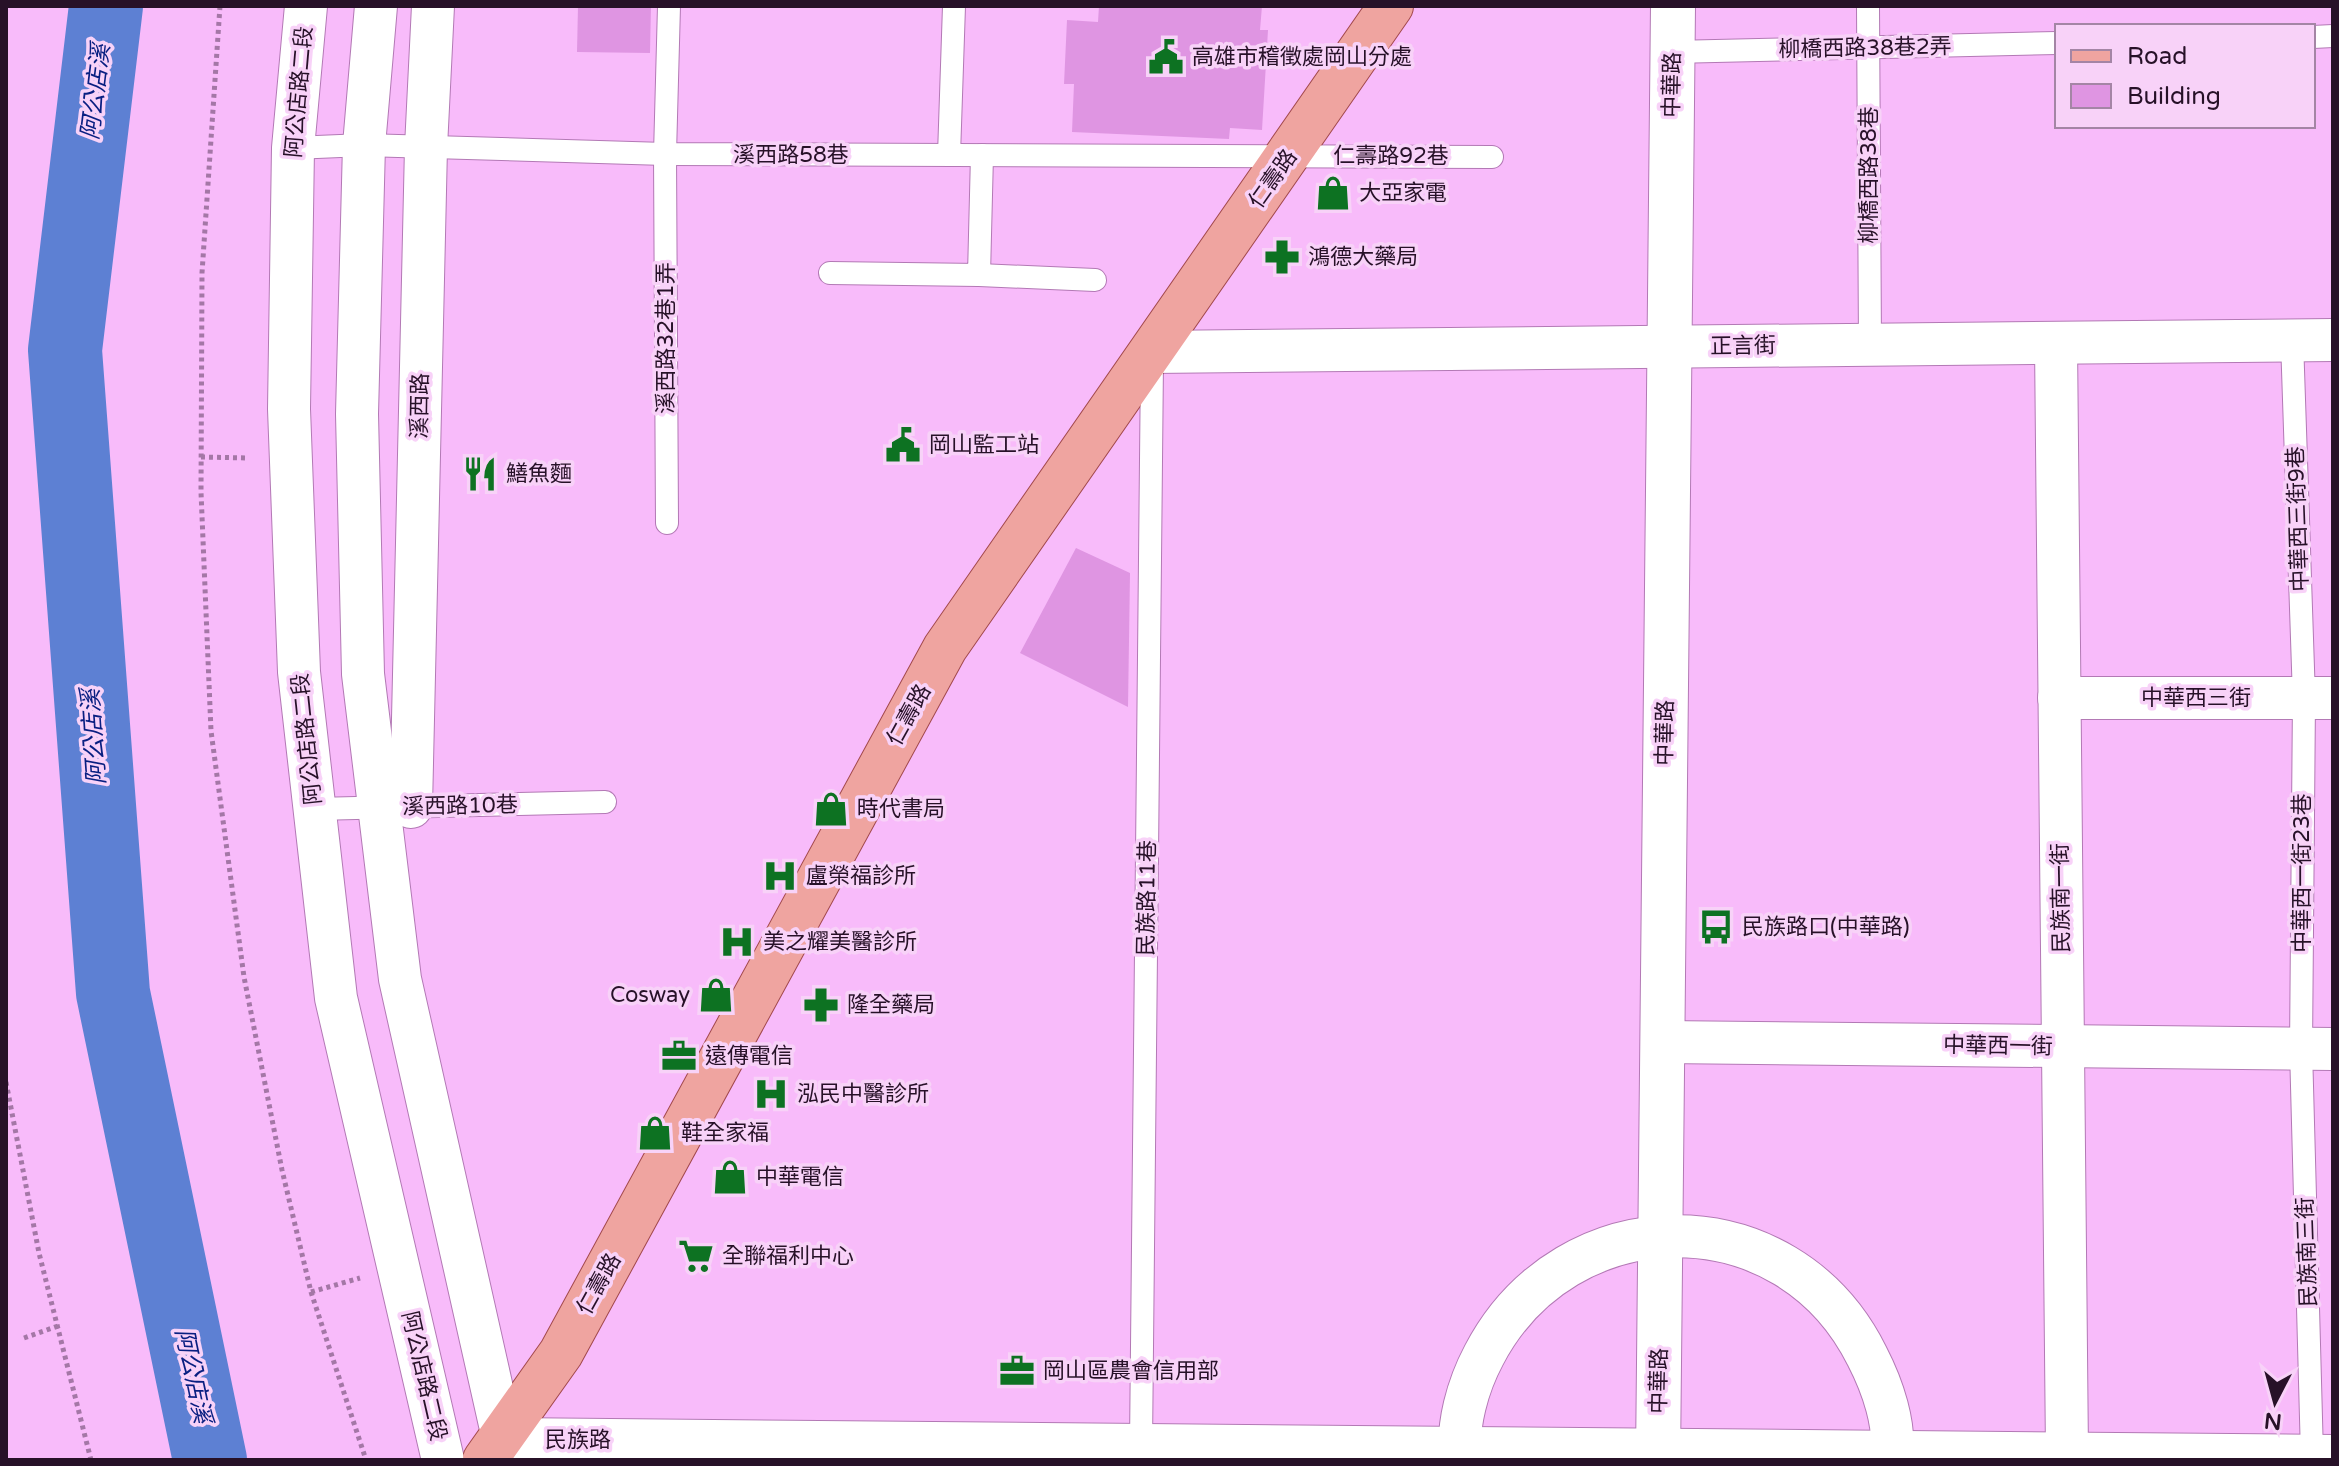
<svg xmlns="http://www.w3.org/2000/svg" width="2339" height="1466" font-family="'Varela Round','Noto Sans TC',sans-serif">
<rect width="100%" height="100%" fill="#f8bbfa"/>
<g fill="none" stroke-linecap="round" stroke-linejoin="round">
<path stroke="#5d80d3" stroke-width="74" d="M 106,6 L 65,350 L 113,993 L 210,1460"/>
</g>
<g fill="#df95e2">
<path d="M 578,6 L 651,6 L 650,53 L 577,52 Z"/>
<path d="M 1099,6 L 1262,6 L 1260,30 L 1268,30 L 1262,130 L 1230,128 L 1229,139 L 1072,132 L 1074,84 L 1064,84 L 1067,20 L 1098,22 Z"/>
<path d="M 1076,548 L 1130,573 L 1128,707 L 1020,653 Z"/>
</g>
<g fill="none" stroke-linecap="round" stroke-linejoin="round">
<g stroke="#b379b5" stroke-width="24">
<g id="service">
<path d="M 1868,6 L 1870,345"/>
<path d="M 2313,37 L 2333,36"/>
<path d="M 1672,52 L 2057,43"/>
<path d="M 293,148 L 364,145 L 665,154 L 1492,157"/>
<path d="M 949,155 L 954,6"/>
<path d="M 830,273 L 979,275 L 982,155"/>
<path d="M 979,275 L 1095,280"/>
<path d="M 2292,340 L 2304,698 L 2301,1049 L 2312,1455"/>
<path d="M 667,523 L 665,154 L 669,6"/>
<path d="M 315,809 L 605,802"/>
<path d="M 1141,1445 L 1152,362"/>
</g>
</g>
<g stroke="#b379b5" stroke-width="44">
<g id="minor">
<path d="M 306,6 L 293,148 L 289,409 L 299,672 L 336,998 L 443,1460"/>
<path d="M 376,6 L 364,145 L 357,414 L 363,674 L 400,979 L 508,1460"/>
<path d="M 2056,343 L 2067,1453"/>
<path d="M 1152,352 L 2333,340"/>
<path d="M 2059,698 L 2333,698"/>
<path d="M 411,807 L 426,147 L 433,6"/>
<path d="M 1663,1042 L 2333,1049"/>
<path d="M 502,1439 L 2333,1456"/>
<path d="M 1461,1460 C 1456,1426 1468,1385 1484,1355 C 1566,1198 1787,1195 1867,1356 C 1882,1385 1897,1426 1891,1460"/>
</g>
</g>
<g stroke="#b379b5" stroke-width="46">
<path id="secondary" d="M 1658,1460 L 1673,6"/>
</g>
<g stroke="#a2494c" stroke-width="46">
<path id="primary" d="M 485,1460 L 561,1353 L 945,648 L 1391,6"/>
</g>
<g stroke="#a477a6" stroke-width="5" stroke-dasharray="4 4" stroke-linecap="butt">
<path d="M 220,6 L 202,273 L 201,492 L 211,731 L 244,977 L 282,1170 L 311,1292 L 366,1460"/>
<path d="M 201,457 L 248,458"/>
<path d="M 6,1082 L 39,1253 L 91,1460"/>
<path d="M 311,1292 L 360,1278"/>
<path d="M 24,1338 L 58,1326"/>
</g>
<use href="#service" stroke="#fff" stroke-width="22"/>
<use href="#minor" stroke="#fff" stroke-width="42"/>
<use href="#secondary" stroke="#fff" stroke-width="44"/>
<use href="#primary" stroke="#efa4a0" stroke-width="44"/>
</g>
<defs>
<g id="civic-bare" transform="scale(2.76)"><path d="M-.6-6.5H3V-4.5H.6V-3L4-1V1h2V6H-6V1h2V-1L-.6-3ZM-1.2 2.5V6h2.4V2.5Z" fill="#0d7222" stroke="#f8d2f8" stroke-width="2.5" paint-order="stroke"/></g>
<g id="shop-bare" transform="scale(2.76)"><path d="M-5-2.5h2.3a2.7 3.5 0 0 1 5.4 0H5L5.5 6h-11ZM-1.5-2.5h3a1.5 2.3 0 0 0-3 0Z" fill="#0d7222" stroke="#f8d2f8" stroke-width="2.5" paint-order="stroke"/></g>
<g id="pharmacy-bare" transform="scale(2.76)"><path d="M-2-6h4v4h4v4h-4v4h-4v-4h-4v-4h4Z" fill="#0d7222" stroke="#f8d2f8" stroke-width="2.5" paint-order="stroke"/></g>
<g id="restaurant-bare" transform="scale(2.76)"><path d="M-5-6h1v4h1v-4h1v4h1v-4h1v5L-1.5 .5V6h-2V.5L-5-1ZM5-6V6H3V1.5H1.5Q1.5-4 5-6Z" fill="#0d7222" stroke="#f8d2f8" stroke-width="2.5" paint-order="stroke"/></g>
<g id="hospital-bare" transform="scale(2.76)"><path d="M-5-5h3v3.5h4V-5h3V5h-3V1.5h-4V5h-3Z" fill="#0d7222" stroke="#f8d2f8" stroke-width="2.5" paint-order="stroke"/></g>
<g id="bus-bare" transform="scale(2.76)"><path d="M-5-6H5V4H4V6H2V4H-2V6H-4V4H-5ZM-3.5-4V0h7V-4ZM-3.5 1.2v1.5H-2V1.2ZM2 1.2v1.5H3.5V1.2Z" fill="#0d7222" stroke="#f8d2f8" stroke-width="2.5" paint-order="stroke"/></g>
<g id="office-bare" transform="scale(2.76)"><path d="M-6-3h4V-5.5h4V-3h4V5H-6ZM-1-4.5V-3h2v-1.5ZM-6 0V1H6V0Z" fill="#0d7222" stroke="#f8d2f8" stroke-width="2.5" paint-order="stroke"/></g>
<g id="supermarket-bare" transform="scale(2.76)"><path d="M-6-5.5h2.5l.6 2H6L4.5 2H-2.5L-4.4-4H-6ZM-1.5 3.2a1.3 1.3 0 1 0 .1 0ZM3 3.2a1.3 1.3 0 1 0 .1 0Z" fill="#0d7222" stroke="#f8d2f8" stroke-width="2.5" paint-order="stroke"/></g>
</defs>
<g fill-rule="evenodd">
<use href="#civic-bare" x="1166" y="57"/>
<use href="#shop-bare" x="1333" y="193"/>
<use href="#pharmacy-bare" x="1282" y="257"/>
<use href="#civic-bare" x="903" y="445"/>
<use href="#restaurant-bare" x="480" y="474"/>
<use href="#shop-bare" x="831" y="809"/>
<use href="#hospital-bare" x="780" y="876"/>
<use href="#bus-bare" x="1716" y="927"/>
<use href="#hospital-bare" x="737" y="942"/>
<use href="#shop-bare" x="716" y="995"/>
<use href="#pharmacy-bare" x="821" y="1005"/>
<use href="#office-bare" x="679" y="1056"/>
<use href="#hospital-bare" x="771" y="1094"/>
<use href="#shop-bare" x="655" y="1133"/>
<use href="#shop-bare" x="730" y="1177"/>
<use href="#supermarket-bare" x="696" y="1256"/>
<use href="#office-bare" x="1017" y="1371"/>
</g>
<g text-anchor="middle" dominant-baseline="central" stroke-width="7" stroke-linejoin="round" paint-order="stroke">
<g font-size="22" fill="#271128" stroke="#f8d2f8">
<text transform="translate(1865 48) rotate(-1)">柳橋西路38巷2弄</text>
<text transform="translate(1672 85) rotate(-89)">中華路</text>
<text transform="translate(299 92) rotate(-85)">阿公店路二段</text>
<text x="791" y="155">溪西路58巷</text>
<text x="1391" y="156">仁壽路92巷</text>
<text transform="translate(1869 175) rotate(-90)">柳橋西路38巷</text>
<text transform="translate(1273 179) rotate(-55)">仁壽路</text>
<text transform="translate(666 338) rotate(-90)">溪西路32巷1弄</text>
<text transform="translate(1743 346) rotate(-1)">正言街</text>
<text transform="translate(420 406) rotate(-89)">溪西路</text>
<text transform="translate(2298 519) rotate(-92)">中華西三街9巷</text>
<text x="2196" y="698">中華西三街</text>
<text transform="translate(909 715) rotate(-61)">仁壽路</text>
<text transform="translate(1665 733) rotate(-89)">中華路</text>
<text transform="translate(307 739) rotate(-96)">阿公店路二段</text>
<text transform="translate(460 806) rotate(-1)">溪西路10巷</text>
<text transform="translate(2302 873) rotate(-90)">中華西一街23巷</text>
<text transform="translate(1147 898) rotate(-89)">民族路11巷</text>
<text transform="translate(2061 898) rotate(-91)">民族南一街</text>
<text transform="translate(1998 1046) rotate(1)">中華西一街</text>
<text transform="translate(2307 1252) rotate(-92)">民族南三街</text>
<text transform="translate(599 1284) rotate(-61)">仁壽路</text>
<text transform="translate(424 1376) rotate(77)">阿公店路二段</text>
<text transform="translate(1659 1381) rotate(-89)">中華路</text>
<text x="578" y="1440">民族路</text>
</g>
<g font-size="22" fill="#271128" stroke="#f8d2f8" text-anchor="start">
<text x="1192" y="57">高雄市稽徵處岡山分處</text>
<text x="1359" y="193">大亞家電</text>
<text x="1308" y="257">鴻德大藥局</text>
<text x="929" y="445">岡山監工站</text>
<text x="506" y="474">鱔魚麵</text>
<text x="857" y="809">時代書局</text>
<text x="806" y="876">盧榮福診所</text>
<text x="1742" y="927">民族路口(中華路)</text>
<text x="763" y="942">美之耀美醫診所</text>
<text x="690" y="995" text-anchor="end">Cosway</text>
<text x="847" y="1005">隆全藥局</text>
<text x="705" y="1056">遠傳電信</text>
<text x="797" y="1094">泓民中醫診所</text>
<text x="681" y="1133">鞋全家福</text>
<text x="756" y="1177">中華電信</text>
<text x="722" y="1256">全聯福利中心</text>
<text x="1043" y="1371">岡山區農會信用部</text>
</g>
<g font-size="24" font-style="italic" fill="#081f81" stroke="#f8d2f8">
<text transform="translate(96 92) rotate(-83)">阿公店溪</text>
<text transform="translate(94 737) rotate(-94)">阿公店溪</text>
<text transform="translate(193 1376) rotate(78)">阿公店溪</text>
</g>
</g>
<rect width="2339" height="1466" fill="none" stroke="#271128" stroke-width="16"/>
<rect x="2055" y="24" width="260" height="104" fill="#f8d2f8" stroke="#a485a5" stroke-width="2"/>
<rect x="2071" y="50" width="40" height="12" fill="#efa4a0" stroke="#a485a5" stroke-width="2"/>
<text x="2127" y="64" font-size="24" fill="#271128">Road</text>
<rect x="2071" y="84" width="40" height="24" fill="#df95e2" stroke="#a485a5" stroke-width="2"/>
<text x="2127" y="104" font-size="24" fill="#271128">Building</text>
<g transform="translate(2275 1402) rotate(186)" stroke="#f8d2f8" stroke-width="6" paint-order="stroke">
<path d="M0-6L14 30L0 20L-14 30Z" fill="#271128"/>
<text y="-12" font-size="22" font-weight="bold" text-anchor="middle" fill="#271128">N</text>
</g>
</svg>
